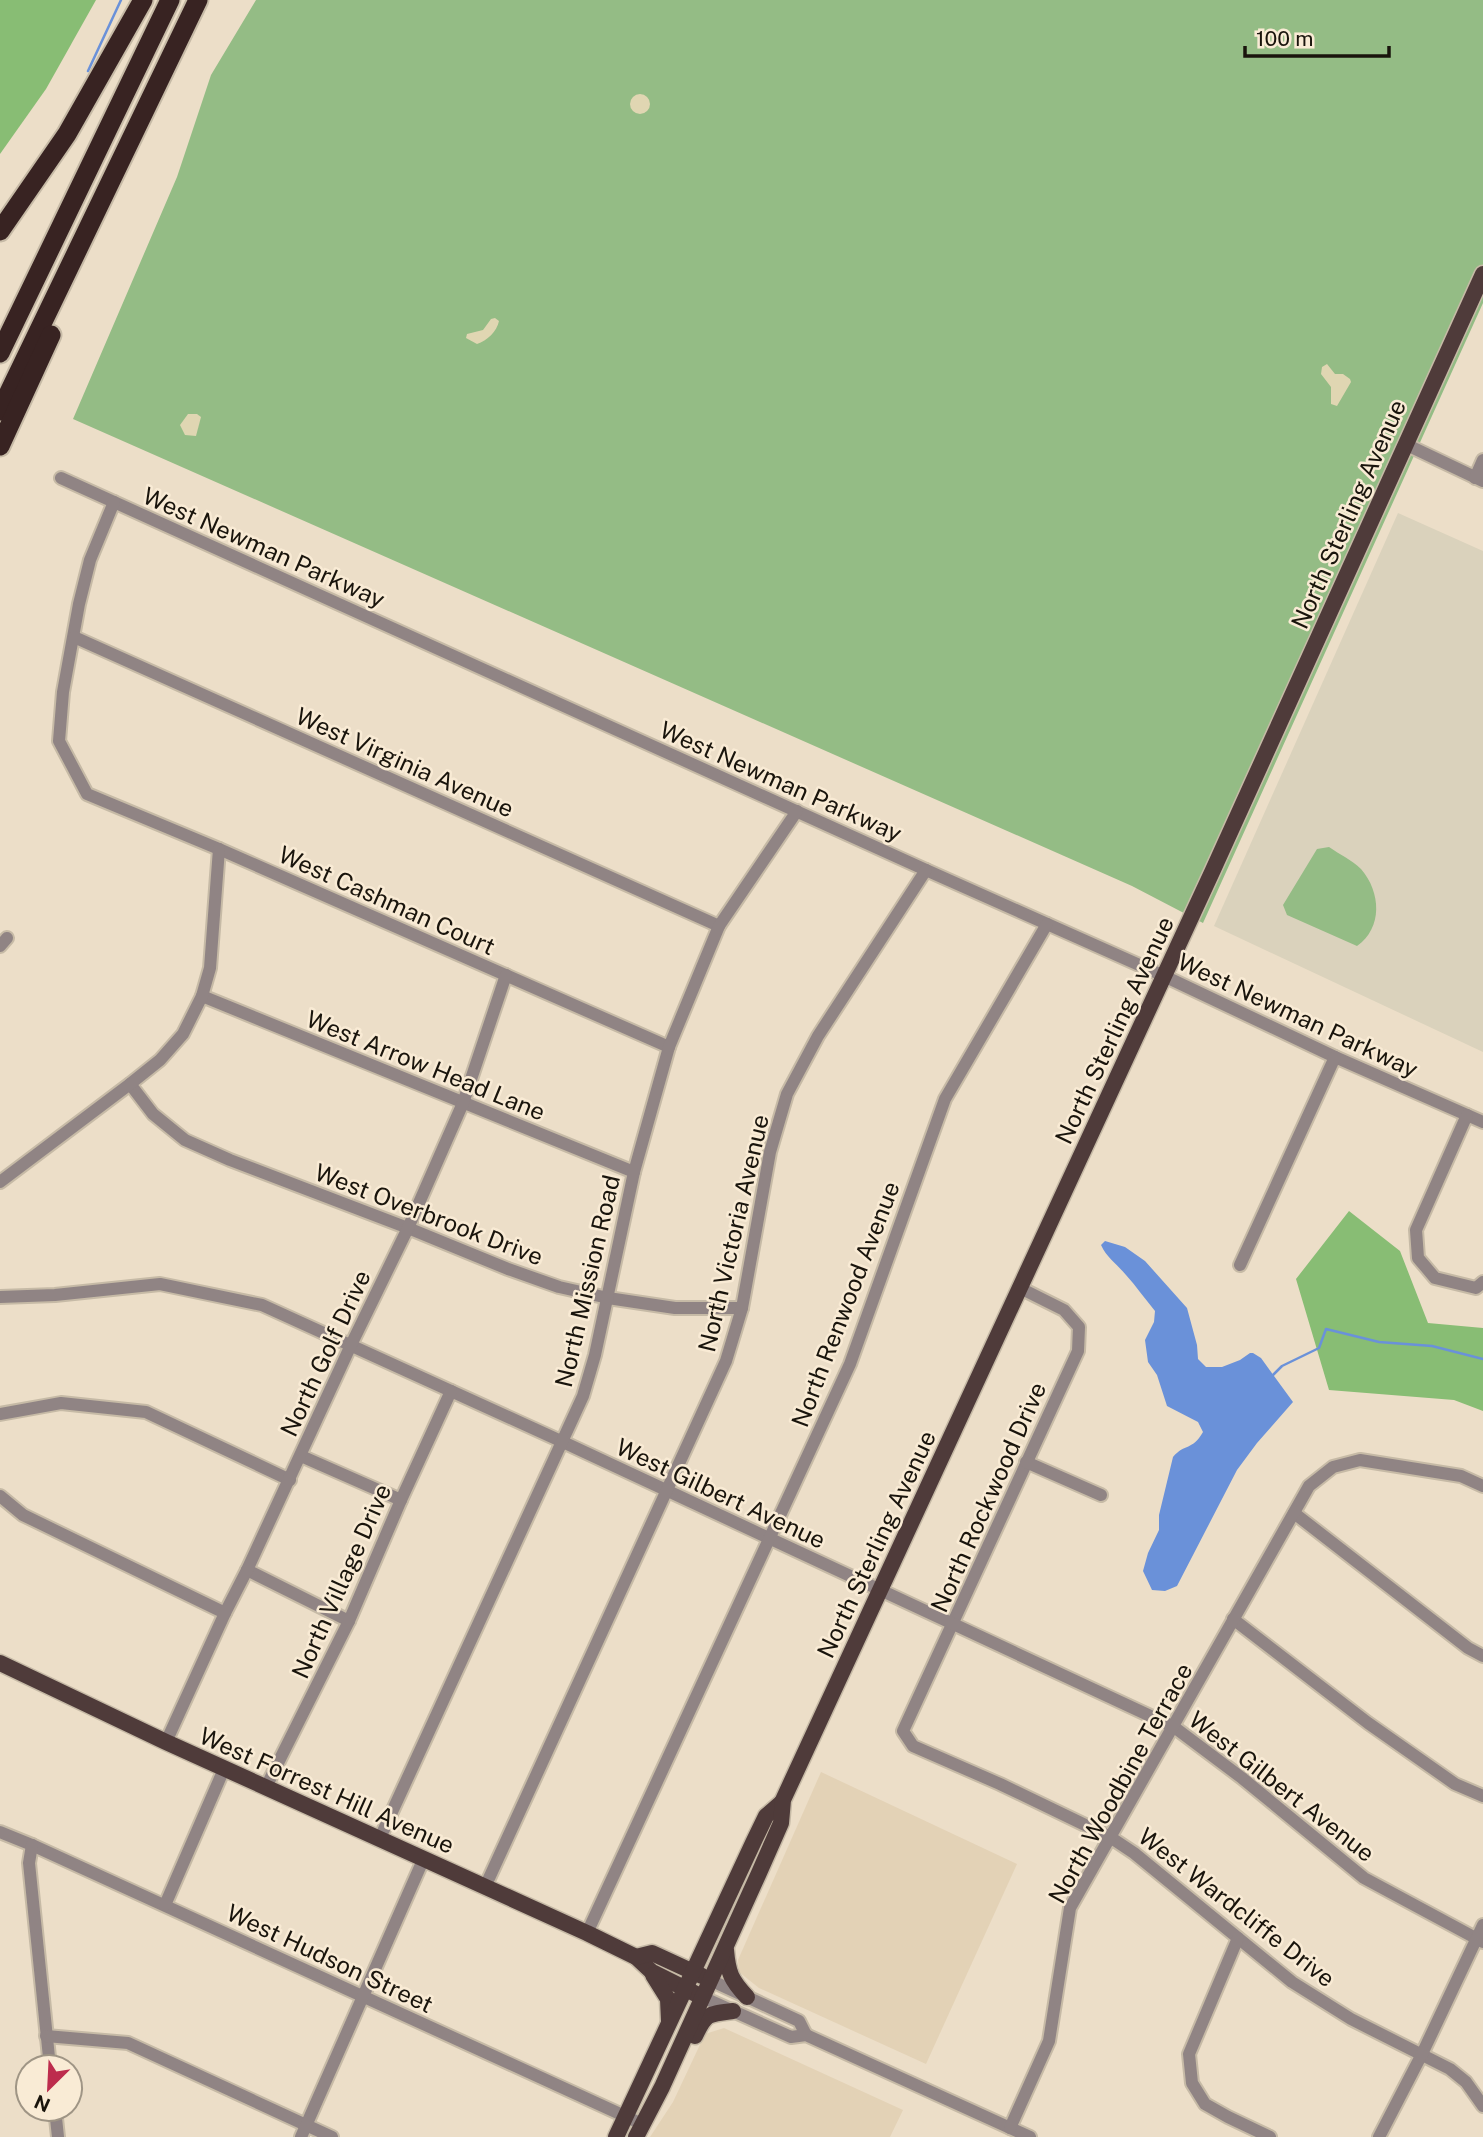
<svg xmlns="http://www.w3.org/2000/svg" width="1483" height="2137" font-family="'Public Sans',sans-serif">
<rect width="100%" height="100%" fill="#ecdec8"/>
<g fill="#e3d2b6">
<path d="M 821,1772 L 1017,1864 L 926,2064 L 759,1988 L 739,1972 L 738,1960 Z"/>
<path d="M 724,2028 L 903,2110 L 890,2137 L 650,2137 L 673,2102 L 705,2034 Z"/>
</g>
<path fill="#dad2bc" d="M 1398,513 L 1483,551 L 1483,1052 L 1214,926 Z"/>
<g fill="#94bc85">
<path d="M 256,0 L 1483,0 L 1483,303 L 1203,923 L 1132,886 L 73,419 L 177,177 L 211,75 Z"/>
<path d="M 1329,847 C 1339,854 1352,860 1361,869 C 1381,892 1383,928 1357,946 L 1287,915 L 1283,905 L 1317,849 Z"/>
</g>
<g fill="#88bd74">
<path d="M 0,0 L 96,0 L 46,89 L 0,154 Z"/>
<path d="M 1349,1211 L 1400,1251 L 1428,1323 L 1483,1328 L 1483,1411 L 1454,1400 L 1329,1390 L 1296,1279 Z"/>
</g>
<g fill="#e0d6b2">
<circle cx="640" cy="104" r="10"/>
<path d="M 495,318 L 499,321 C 497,331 487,341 477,344 L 466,338 L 467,334 L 483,330 L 491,319 Z"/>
<path d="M 1327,364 L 1335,374 L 1343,374 L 1350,379 L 1351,382 L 1337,406 L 1331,404 L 1331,387 L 1321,374 L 1322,367 Z"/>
<path d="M 188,414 L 197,414 L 201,417 L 196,436 L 185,435 L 180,425 Z"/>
</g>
<path fill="#6a91d9" d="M 1105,1241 L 1125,1247 L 1145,1261 L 1187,1308 L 1197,1345 L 1198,1359 L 1206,1367 L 1222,1367 L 1240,1360 L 1250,1353 L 1253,1353 L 1261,1358 L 1293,1402 L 1257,1443 L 1237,1470 L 1177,1586 L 1165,1591 L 1152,1590 L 1143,1571 L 1148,1553 L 1159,1530 L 1159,1515 L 1173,1457 C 1185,1443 1192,1451 1203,1432 L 1198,1422 L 1167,1406 L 1157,1375 L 1148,1362 L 1145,1340 L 1154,1322 L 1155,1311 C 1145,1299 1136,1286 1126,1275 C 1117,1264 1107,1258 1101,1245 Z"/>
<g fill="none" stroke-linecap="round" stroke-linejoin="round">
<g stroke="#6a91d9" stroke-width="2.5">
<path d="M 88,71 L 121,0"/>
<path d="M 1273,1375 L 1282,1366 L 1319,1348 L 1326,1329 L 1379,1342 L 1432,1346 L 1483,1359"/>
</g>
<g stroke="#c6baa6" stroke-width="16">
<g id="minor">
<path d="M 1405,444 L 1483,481"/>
<path d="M 61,478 L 926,870 L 1164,976 L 1335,1057 L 1483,1122"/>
<path d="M 1475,478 L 1483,460"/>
<path d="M 114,502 L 90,560 L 79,604 L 63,692 L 59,741 L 87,794 L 219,849 L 669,1047"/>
<path d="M 74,637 L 719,926"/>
<path d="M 0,946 L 7,938"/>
<path d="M 202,996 L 634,1172"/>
<path d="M 130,1084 L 153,1114 L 185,1140 L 230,1160 L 408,1228 L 508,1269 L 559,1287 L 608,1298 L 675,1308 L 742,1308"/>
<path d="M 1467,1115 L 1416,1230 L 1418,1258 L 1435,1278 L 1476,1288 L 1483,1282"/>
<path d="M 0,1182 L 130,1084 L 160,1060 L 183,1034 L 202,996 L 210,968 L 219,849"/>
<path d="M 1240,1265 L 1335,1057"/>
<path d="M 1020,1288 L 1064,1310 L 1079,1327 L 1078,1351 L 903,1731 L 913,1746 L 1000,1784 L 1110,1837 L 1134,1853 L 1292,1982 L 1351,2019 L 1450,2069 L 1466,2082 L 1483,2106"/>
<path d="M 0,1297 L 55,1295 L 160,1284 L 262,1305 L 563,1442 L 1174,1727 L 1242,1778 L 1364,1878 L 1483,1942"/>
<path d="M 0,1414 L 61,1403 L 146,1412 L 290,1480"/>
<path d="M 301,1456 L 401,1500"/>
<path d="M 1026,1462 L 1101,1495"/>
<path d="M 0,1496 L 23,1515 L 225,1613"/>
<path d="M 1294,1513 L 1468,1648 L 1483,1656"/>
<path d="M 247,1570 L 349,1621"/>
<path d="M 1233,1619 L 1368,1723 L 1455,1784 L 1483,1796"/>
<path d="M 166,1742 L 225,1613 L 247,1570 L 351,1345 L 408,1228 L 463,1103 L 506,975"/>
<path d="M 266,1787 L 349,1621 L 401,1500 L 451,1391"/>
<path d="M 0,1832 L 32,1845 L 642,2124"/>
<path d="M 380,1838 L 583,1396 L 595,1355 L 634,1172 L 669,1047 L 719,926 L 797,811"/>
<path d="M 32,1845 L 29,1863 L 50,2067"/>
<path d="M 485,1887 L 726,1361 L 742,1308 L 770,1152 L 787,1094 L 818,1036 L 926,870"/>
<path d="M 165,1905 L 224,1769"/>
<path d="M 587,1933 L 850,1364 L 945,1099 L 1047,924"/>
<path d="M 1238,1938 L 1189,2054 L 1192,2083 L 1205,2104 L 1228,2117 L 1270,2137"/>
<path d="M 710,1980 L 799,2021 L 806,2035"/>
<path d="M 702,1997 L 791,2037 L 806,2035 L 1030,2137"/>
<path d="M 46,2036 L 128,2043 L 332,2137"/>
<path d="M 55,2109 L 58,2137"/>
<path d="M 1010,2128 L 1049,2041 L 1070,1908 L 1309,1486 L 1333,1467 L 1360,1460 L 1461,1476 L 1483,1486"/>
<path d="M 301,2137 L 424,1858"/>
<path d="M 1379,2137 L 1422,2054 L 1483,1925"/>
</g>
</g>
<g stroke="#c6baa6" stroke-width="19">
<g id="major">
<path d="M 0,1663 L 166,1742 L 587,1933 L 636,1957 L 652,1972 L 702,1997"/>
<path d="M 726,1950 C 728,1973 731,1980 747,1997"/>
<path d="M 636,1957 L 652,1953 L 702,1976"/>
<path d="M 653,1975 L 668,1999 L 669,2021"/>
<path d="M 695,2036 C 706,2013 708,2014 733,2011"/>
<path d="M 616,2137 L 753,1843 L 766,1816 L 781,1803"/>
<path d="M 636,2137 L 662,2087 L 759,1873 L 781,1823 L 783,1800 L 1213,870 L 1483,274"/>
</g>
</g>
<g stroke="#c6baa6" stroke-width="23">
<g id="highway">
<path d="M 0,231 L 67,134 L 143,0"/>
<path d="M 0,353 L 170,0"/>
<path d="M 0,411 L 198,0"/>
<path d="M 0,446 L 51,335"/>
</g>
</g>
<use href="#minor" stroke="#908484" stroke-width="12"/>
<use href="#major" stroke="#4f3b3a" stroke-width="16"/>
<use href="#highway" stroke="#382322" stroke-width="19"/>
</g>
<g text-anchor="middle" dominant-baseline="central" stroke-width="5" stroke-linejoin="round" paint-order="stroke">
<g font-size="24" fill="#19140c" stroke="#f9ebd5">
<text transform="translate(1348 514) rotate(-66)">North Sterling Avenue</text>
<text transform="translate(264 547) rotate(24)">West Newman Parkway</text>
<text transform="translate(405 762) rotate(24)">West Virginia Avenue</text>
<text transform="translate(781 781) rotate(24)">West Newman Parkway</text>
<text transform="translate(387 900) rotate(24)">West Cashman Court</text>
<text transform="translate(1298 1015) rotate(25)">West Newman Parkway</text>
<text transform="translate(1114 1030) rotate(-65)">North Sterling Avenue</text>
<text transform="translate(426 1065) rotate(22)">West Arrow Head Lane</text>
<text transform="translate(429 1214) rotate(21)">West Overbrook Drive</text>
<text transform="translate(733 1233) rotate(-77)">North Victoria Avenue</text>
<text transform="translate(587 1281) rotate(-77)">North Mission Road</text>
<text transform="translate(845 1304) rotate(-69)">North Renwood Avenue</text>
<text transform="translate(325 1353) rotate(-65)">North Golf Drive</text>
<text transform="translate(721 1493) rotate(25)">West Gilbert Avenue</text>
<text transform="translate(988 1497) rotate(-66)">North Rockwood Drive</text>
<text transform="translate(876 1544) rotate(-65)">North Sterling Avenue</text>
<text transform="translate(341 1581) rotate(-66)">North Village Drive</text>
<text transform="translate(1120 1783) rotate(-61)">North Woodbine Terrace</text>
<text transform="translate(1282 1786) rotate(38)">West Gilbert Avenue</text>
<text transform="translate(327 1790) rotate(24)">West Forrest Hill Avenue</text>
<text transform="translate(1237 1907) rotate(38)">West Wardcliffe Drive</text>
<text transform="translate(330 1958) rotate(25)">West Hudson Street</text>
</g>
</g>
<g transform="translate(49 2088) rotate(204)"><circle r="33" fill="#f9ebd5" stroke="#9f9585" stroke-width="2"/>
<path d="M0-5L12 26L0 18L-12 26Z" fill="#bd2c4d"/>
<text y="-10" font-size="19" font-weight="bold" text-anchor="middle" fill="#19140c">N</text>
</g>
<path d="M1245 46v10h144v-10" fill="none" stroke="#19140c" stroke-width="3.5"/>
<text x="1256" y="46" font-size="21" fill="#19140c" stroke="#f9ebd5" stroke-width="5" paint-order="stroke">100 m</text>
</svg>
